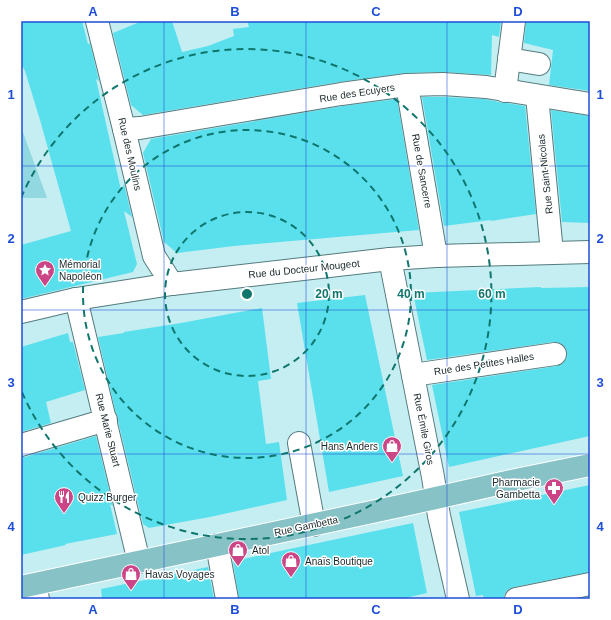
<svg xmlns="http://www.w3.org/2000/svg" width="611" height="620" font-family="Arial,sans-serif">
<rect width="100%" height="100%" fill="#c4eef2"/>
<path fill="#91d8e0" d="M 21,127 L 47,198 L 21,198 Z"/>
<g fill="#5ae0ec">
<path d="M 21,21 L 82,21 L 88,44 L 90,43 L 99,81 L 96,79 L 121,190 L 124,184 L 132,217 L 124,211 L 137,264 L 133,272 L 21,299 L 21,245 L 71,231 L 40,120 L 25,71 L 21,63 Z"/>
<path d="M 142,21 L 172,21 L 182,52 L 208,46 L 234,36 L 233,29 L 249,27 L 247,21 L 501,21 L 499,37 L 492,35 L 491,75 L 444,72 L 405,73 L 339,82 L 143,115 L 131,105 L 113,33 Z"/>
<path d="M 526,21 L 590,21 L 590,91 L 549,85 L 553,50 L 524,43 Z"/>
<path d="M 422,97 L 443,97 L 485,99 L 503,103 L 507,103 L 525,106 L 536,214 L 491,221 L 491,220 L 444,226 Z"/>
<path d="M 397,99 L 419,230 L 234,246 L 177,253 L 164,242 L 143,153 L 151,139 L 343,106 Z"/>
<path d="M 551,110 L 590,116 L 590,223 L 562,222 Z"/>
<path d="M 541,287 L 541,288 L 590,287 L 590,436 L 449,467 L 432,385 L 557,366 L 562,364 L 566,359 L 567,352 L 565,347 L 560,343 L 553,342 L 427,360 L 413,293 Z"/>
<path d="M 365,295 L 403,476 L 329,492 L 297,303 Z"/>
<path d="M 262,308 L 271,379 L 258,381 L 266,444 L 279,442 L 287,500 L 210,517 L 149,528 L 143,524 L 118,421 L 118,417 L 116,414 L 98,337 L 124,333 L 124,332 L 181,323 Z"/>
<path d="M 68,333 L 70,342 L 73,342 L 85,390 L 46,402 L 51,423 L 21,432 L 21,347 Z"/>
<path d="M 96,436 L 113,506 L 110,504 L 117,534 L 65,544 L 66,545 L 21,555 L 21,457 L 25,457 Z"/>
<path d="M 590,485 L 590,572 L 514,587 L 507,590 L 504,595 L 504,599 L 484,599 L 483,595 L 476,596 L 459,512 Z"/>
<path d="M 413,523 L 427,593 L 401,599 L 239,599 L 233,561 Z"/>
<path d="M 208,567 L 214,599 L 102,599 L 101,589 Z"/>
</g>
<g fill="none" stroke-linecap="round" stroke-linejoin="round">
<g stroke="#557b7f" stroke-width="24">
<g id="minor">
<path d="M 97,21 L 124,129 L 154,256 L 172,284"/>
<path d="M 509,59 L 539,64"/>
<path d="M 407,85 L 436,256"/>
<path d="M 505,91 L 514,21"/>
<path d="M 537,96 L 552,253"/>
<path d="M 124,129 L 140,128 L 341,94 L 407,85 L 443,84 L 486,87 L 590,104"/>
<path d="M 390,259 L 433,477 L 439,516 L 458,599"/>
<path d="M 76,299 L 139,562"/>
<path d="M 21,312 L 76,299 L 172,284 L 390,259 L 436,256 L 590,252"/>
<path d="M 413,375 L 555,354"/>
<path d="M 299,443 L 314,525"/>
<path d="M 21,445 L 106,420"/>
<path d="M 217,545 L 227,599"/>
<path d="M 35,585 L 38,599"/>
<path d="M 516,599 L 590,584"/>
</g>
</g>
<g stroke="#fff" stroke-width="24">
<path id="major" d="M 21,587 L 409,504 L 516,480 L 590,465"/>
</g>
<use href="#minor" stroke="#fff" stroke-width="22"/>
<use href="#major" stroke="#87c2c7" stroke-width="22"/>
</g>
<path fill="none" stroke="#1d4ed8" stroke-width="1" stroke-opacity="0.55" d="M 164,21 L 164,599M 306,21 L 306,599M 447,21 L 447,599M 21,166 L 590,166M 21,310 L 590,310M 21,454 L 590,454"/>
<g fill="none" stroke="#0f766e" stroke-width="2" stroke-dasharray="7 5">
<circle cx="247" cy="294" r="82"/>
<circle cx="247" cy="294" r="164"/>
<path d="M21 198A245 245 0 1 1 21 390"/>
</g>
<defs>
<g id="sight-pin" transform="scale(1)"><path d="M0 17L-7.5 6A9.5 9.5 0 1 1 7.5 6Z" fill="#cb4587" stroke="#fff"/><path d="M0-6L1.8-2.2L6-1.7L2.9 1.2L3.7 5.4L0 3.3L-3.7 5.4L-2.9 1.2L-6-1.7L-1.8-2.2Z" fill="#fff"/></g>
<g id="shop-pin" transform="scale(1)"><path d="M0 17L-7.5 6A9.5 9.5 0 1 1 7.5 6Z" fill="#cb4587" stroke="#fff"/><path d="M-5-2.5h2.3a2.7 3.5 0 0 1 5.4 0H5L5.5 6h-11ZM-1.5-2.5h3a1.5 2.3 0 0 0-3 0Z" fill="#fff"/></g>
<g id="pharmacy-pin" transform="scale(1)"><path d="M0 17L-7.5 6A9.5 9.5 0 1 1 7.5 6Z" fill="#cb4587" stroke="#fff"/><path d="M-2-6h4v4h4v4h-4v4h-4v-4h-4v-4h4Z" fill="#fff"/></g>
<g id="restaurant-pin" transform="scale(1)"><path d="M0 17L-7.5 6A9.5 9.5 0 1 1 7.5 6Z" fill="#cb4587" stroke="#fff"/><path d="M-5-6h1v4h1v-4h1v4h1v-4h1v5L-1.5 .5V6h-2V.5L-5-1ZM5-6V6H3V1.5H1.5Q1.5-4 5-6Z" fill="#fff"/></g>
</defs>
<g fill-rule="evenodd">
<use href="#sight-pin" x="45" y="270"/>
<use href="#shop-pin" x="392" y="446"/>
<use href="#pharmacy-pin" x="554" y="488"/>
<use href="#restaurant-pin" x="64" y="497"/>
<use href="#shop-pin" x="238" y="550"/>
<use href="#shop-pin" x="291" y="561"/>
<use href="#shop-pin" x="131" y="574"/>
</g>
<g text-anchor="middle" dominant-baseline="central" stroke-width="3" stroke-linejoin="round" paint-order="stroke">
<g font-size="10" fill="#182729" stroke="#fff">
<text transform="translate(357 93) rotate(-9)">Rue des Ecuyers</text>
<text transform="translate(130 154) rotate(77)">Rue des Moulins</text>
<text transform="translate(422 171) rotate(80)">Rue de Sancerre</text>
<text transform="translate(545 174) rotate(-96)">Rue Saint-Nicolas</text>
<text transform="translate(304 269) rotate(-6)">Rue du Docteur Mougeot</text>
<text transform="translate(484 364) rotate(-9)">Rue des Petites Halles</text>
<text transform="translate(424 429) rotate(79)">Rue Émile Giros</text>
<text transform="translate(108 430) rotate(76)">Rue Marie Stuart</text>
<text transform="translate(306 526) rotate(-12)">Rue Gambetta</text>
</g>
<g font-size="10" fill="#182729" stroke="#fff" text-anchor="start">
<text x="59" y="264">Mémorial<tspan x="59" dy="12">Napoléon</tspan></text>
<text x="378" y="446" text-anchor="end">Hans Anders</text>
<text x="540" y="482" text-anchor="end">Pharmacie<tspan x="540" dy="12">Gambetta</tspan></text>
<text x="78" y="497">Quizz Burger</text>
<text x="252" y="550">Atol</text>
<text x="305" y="561">Anaïs Boutique</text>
<text x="145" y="574">Havas Voyages</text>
</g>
</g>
<circle cx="247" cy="294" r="6" fill="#0f766e" stroke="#fff" stroke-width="2"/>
<g font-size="12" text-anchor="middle" font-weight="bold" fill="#0f766e" stroke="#fff" stroke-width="3" stroke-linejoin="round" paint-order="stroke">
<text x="329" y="298">20 m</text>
<text x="411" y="298">40 m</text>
<text x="492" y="298">60 m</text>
</g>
<rect width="611" height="620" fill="none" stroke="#ffffff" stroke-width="44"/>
<rect x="22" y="22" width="567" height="576" fill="none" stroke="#1d4ed8" stroke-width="1.5"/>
<g font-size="13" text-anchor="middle" font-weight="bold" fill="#1d4ed8">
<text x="93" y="16">A</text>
<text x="235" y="16">B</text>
<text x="376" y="16">C</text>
<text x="518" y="16">D</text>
<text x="11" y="99">1</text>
<text x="600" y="99">1</text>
<text x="11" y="243">2</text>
<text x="600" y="243">2</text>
<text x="11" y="387">3</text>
<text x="600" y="387">3</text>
<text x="11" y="531">4</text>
<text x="600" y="531">4</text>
<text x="93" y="614">A</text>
<text x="235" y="614">B</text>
<text x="376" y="614">C</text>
<text x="518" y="614">D</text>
</g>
</svg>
